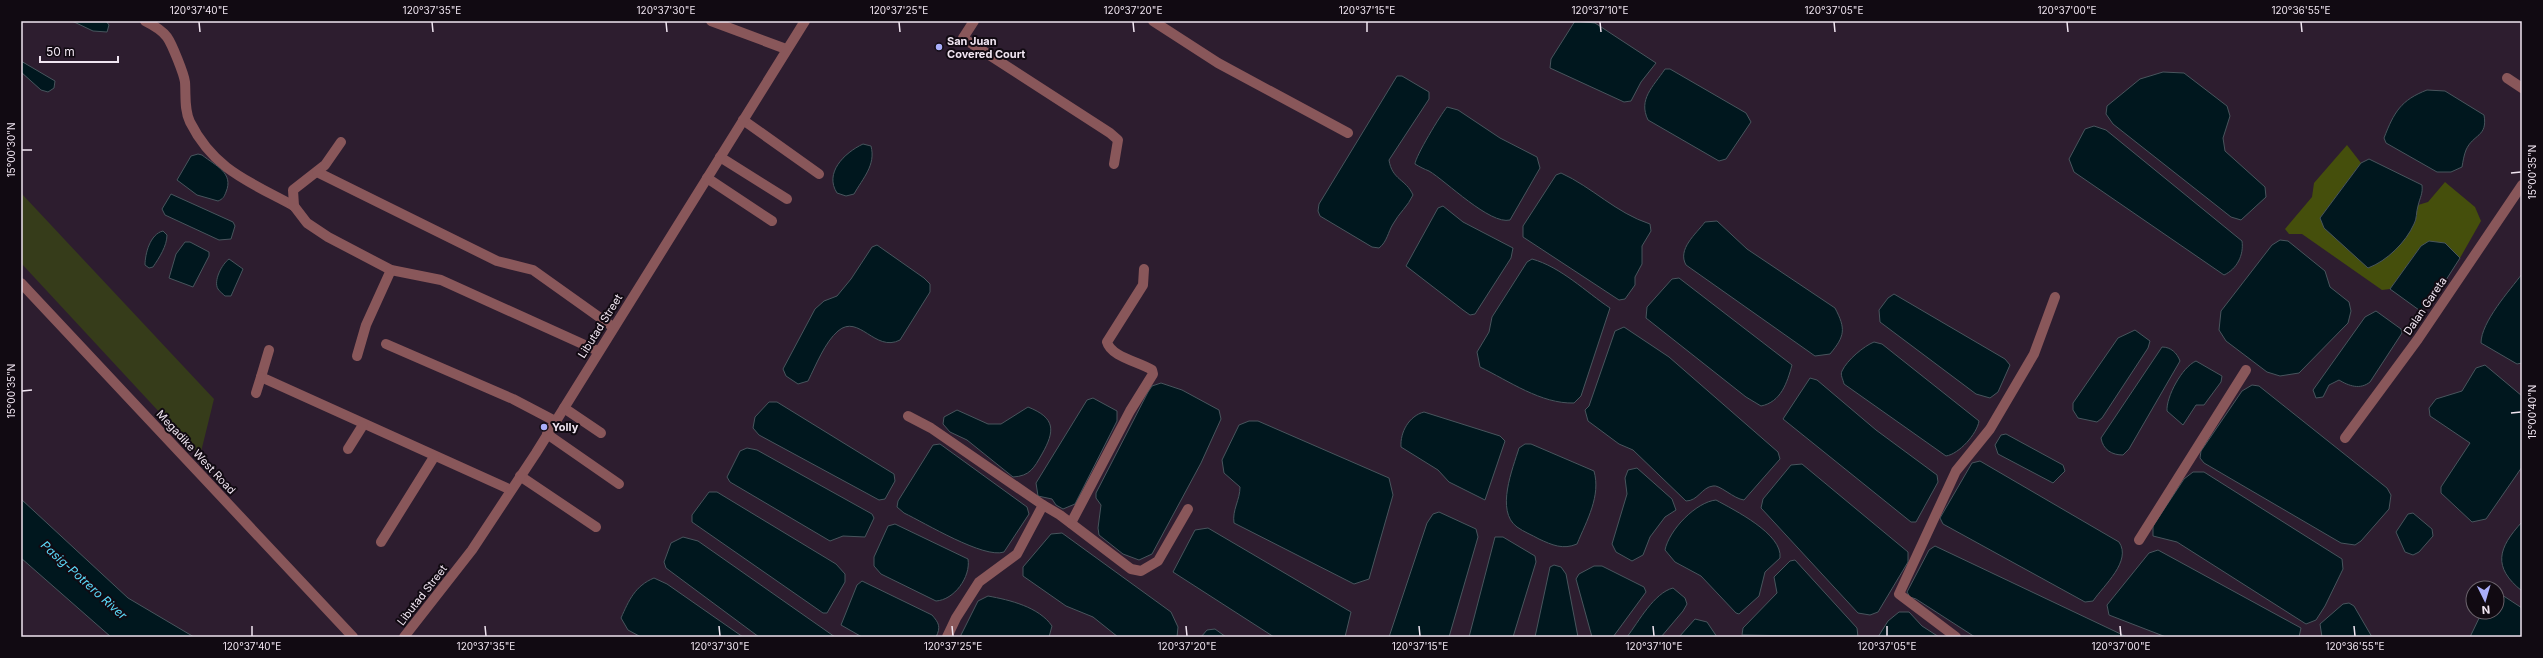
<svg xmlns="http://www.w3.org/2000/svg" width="2543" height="658" font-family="Inter,sans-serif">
<rect width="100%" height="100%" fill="#2d1d2f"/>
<path fill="#363c1a" d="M 21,193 L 214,399 L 200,456 L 21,263 Z"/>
<path fill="#454f0c" d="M 2347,145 L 2361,163 L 2320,218 L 2415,223 L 2418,205 L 2428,202 L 2445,182 L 2475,207 L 2481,221 L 2460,258 L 2445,243 L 2421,246 L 2390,289 L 2382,290 L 2302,234 L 2289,234 L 2285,229 L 2312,197 L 2314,183 Z"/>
<g fill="#00171e" stroke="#48555d">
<path d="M 72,21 L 106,21 L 109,25 L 107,32 L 93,31 Z"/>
<path d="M 1575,21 L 1595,23 L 1656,63 L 1641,82 L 1631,101 L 1624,102 L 1550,68 L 1551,59 Z"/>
<path d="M 21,61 L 55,81 L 54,88 L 48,92 L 41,90 L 21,72 Z"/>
<path d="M 1665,69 L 1670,69 L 1746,113 L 1751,122 L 1726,159 L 1719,161 L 1648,120 C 1638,99 1653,87 1665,69 Z"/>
<path d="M 2163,72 L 2184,73 L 2227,106 L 2230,116 L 2223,138 L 2225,151 L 2265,187 L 2266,197 L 2241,220 L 2231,217 L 2113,124 L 2106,114 L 2107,106 L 2140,79 Z"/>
<path d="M 1397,76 L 1402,76 L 1429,92 L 1429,99 L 1389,160 C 1392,180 1406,179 1413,195 C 1408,206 1399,213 1393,224 C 1388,232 1387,242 1379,248 L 1372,247 L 1320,216 L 1318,211 L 1319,204 Z"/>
<path d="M 2427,90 L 2445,91 L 2484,115 C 2488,137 2473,134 2466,150 C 2464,155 2463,161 2462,167 L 2451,172 L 2437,172 L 2386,143 L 2384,138 C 2394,112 2401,100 2427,90 Z"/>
<path d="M 1447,107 L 1458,110 L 1500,138 L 1537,157 L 1540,168 L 1510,220 C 1490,225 1446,181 1429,171 C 1424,169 1420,167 1415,164 C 1415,157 1441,114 1447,107 Z"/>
<path d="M 2094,126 L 2106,130 L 2242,241 C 2244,255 2237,269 2224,275 L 2074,172 L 2069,159 L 2085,129 Z"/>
<path d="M 863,144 L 871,146 C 876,165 863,178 854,194 L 846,196 L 837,193 C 824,173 844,153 863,144 Z"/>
<path d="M 198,154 L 202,155 C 216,166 234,173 226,192 C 224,197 223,199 218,201 L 197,195 L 177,180 L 191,156 Z"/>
<path d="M 2369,159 L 2422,185 C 2423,194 2420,197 2418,206 C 2416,212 2417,219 2414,224 C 2406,242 2387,261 2368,268 L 2324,228 L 2320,218 L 2361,163 Z"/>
<path d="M 1561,173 C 1592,187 1616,213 1650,224 L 1651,231 L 1642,246 L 1642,264 L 1635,277 L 1635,285 L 1625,299 L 1619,300 L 1523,237 L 1523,226 L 1556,175 Z"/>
<path d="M 171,194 L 233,222 L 235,226 L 231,239 L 219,240 L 165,215 L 162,209 Z"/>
<path d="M 1443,206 L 1463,222 L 1513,248 L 1511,258 L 1475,314 L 1470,315 L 1463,310 L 1406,266 L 1438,208 Z"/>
<path d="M 1717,221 L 1747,249 L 1835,308 C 1846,329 1845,336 1830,354 L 1815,356 L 1686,265 C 1677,249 1696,234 1705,222 Z"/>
<path d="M 163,231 L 167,235 C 167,246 159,258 153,267 L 149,268 L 145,265 C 145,254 150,234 163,231 Z"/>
<path d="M 2280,240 L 2288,241 L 2325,271 L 2330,287 L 2349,302 L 2351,311 L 2348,323 L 2299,373 L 2280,376 L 2267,372 L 2226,341 L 2219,330 L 2221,311 L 2272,245 Z"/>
<path d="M 2429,241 L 2445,243 L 2460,258 L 2430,305 L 2419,310 L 2390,289 L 2421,246 Z"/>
<path d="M 185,242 L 190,242 L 209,252 L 209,256 L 193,287 L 169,278 L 176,254 Z"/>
<path d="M 877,245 L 924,278 L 930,284 L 930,292 L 900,340 C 875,353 859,313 838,331 C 825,342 816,365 808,381 L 798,384 L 786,376 L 783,369 L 815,309 L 824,301 L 837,296 L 851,279 L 872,247 Z"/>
<path d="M 229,259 L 243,269 L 231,296 L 225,296 C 223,294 219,291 218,289 C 213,281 222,264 229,259 Z"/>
<path d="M 1532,259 C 1561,267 1586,292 1610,308 L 1581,396 L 1574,403 C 1541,404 1509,381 1480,367 L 1477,352 L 1489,332 L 1492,317 L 1527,262 Z"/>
<path d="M 2522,274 L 2522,363 L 2517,364 L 2481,343 C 2481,322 2510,290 2522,274 Z"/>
<path d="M 1679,278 L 1792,365 C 1787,383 1781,402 1761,406 L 1746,397 L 1646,318 L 1647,307 L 1672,279 Z"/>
<path d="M 1894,294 L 2005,359 L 2010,365 L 1998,392 L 1990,398 L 1976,394 L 1880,322 L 1879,310 L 1888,298 Z"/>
<path d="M 2376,311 L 2401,329 L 2402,333 L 2370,382 C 2360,390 2349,386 2339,380 L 2329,385 L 2323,397 L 2316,398 L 2313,390 L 2365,317 Z"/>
<path d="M 1624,327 L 1669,357 L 1778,452 L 1780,459 L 1744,500 C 1734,499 1719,484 1713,486 C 1702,487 1698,501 1686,501 L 1633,450 L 1619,444 L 1588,421 L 1585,410 L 1589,406 L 1615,331 Z"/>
<path d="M 2135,330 L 2150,341 L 2148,348 L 2102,418 L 2097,422 L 2078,418 L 2073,410 L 2073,403 L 2118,338 Z"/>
<path d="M 1874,342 L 1882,344 L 1979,421 C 1977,434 1959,454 1946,456 L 1844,384 C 1843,379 1840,375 1842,371 C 1847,360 1864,346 1874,342 Z"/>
<path d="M 2162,347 C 2171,347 2177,353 2180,361 L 2129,449 L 2123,455 C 2112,455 2103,450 2101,438 Z"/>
<path d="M 2196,361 L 2222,376 L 2221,382 L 2204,405 L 2196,405 L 2183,425 L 2167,411 C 2166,397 2182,367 2196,361 Z"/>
<path d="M 2485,365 L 2522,396 L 2522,467 L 2486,519 L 2472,522 L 2441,493 L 2441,487 L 2470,443 L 2430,416 L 2429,408 L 2436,399 L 2462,391 L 2476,368 Z"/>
<path d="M 1810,378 L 1817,380 L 1876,430 L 1937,475 L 1938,482 L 1916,522 L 1911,522 L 1783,419 Z"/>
<path d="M 1161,383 L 1182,390 L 1219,410 L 1221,419 L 1201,463 L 1152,554 L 1139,560 L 1123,554 L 1099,535 L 1098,528 L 1101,505 L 1096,498 L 1096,493 L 1148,392 L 1152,386 Z"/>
<path d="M 2252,385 L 2259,386 L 2387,488 L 2391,495 L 2389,509 L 2361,541 L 2355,545 L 2341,543 L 2204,463 L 2200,458 L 2201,451 L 2242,391 Z"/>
<path d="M 1093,398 L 1117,411 L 1117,421 L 1075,504 L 1063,509 L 1056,505 L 1052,499 L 1038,496 L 1036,483 L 1087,400 Z"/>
<path d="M 769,402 L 777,402 L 894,474 L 895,481 L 885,499 L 879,500 L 868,494 L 759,435 L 753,428 L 755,417 Z"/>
<path d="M 1028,407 C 1056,418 1055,431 1042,454 C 1034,468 1030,476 1013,477 L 967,440 L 950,432 L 943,424 L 944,417 L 957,410 L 988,424 L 1001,424 Z"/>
<path d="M 1424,412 L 1500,436 L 1505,441 L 1485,500 L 1449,482 L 1438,470 L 1401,447 C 1400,432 1409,416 1424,412 Z"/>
<path d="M 1249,421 L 1258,421 L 1389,478 L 1393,495 L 1369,579 L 1354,584 L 1234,523 C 1232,510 1240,500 1240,487 L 1224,473 L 1222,460 L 1239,425 Z"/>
<path d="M 2006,434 L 2063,465 L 2065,471 L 2053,483 L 1998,454 L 1995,445 L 2001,435 Z"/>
<path d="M 940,444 L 1027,507 L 1029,514 L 1004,552 C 984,559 925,523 904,513 L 897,507 L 898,501 L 933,445 Z"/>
<path d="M 1525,444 L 1531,444 L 1594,471 C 1601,496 1587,520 1577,544 C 1563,550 1552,545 1539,539 C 1532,535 1524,532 1517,527 C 1495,511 1513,468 1519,448 Z"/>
<path d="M 747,448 L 757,450 L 872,514 L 874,518 L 865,537 L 843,536 L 830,541 L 730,482 L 727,477 L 740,451 Z"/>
<path d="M 1980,461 L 2119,542 C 2132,561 2104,585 2093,601 L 2085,602 L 1943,524 L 1940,518 L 1972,463 Z"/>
<path d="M 1802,464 L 1908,552 L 1908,562 L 1878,612 L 1870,615 L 1858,613 L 1761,508 L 1763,499 L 1791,465 Z"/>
<path d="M 1637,468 L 1672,499 L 1676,510 L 1665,517 L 1650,537 L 1643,555 L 1632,561 L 1616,552 L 1612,544 L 1627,494 L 1625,478 L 1628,470 Z"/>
<path d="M 2193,472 L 2204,472 L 2342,559 L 2343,569 L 2325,606 L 2316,620 L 2306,624 L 2177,542 L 2153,536 L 2153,526 L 2184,479 Z"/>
<path d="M 709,492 L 717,492 L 836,564 L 845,574 L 845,582 L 827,613 L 823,613 L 692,522 L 692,515 Z"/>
<path d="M 21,499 L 128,598 L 194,637 L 111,637 L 21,558 Z"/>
<path d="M 1716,500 C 1734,510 1783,534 1780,558 L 1765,572 L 1759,596 L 1739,614 L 1736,613 L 1701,576 L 1675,562 L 1665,550 C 1669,530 1696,502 1716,500 Z"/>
<path d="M 1439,512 L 1476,529 L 1478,537 L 1449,637 L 1389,637 L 1427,523 L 1433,514 Z"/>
<path d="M 2413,513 L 2432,529 L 2433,536 L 2419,552 L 2413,555 L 2405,552 L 2396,532 L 2408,514 Z"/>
<path d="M 2522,522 L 2522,591 C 2492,567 2498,548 2522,522 Z"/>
<path d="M 895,524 L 968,559 C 971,577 954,600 936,601 L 881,574 L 874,566 L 874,557 L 888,526 Z"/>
<path d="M 1208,528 L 1351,612 L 1345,637 L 1274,637 L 1173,572 L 1195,530 Z"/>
<path d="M 1062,533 L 1171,612 L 1178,627 L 1177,637 L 1118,637 L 1093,617 L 1066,606 L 1023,576 L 1023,567 L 1051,534 Z"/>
<path d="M 683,537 L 698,541 L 835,637 L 759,637 L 666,568 L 664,562 L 671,543 Z"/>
<path d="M 1495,537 L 1503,537 L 1535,556 L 1536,562 L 1513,637 L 1469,637 Z"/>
<path d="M 1935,546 L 2127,637 L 1975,637 L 1916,599 L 1910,597 L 1907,592 L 1929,550 Z"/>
<path d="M 2158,550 L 2301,628 L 2299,637 L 2166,637 L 2109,615 L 2107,605 L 2149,553 Z"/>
<path d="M 1795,560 L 1857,628 L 1858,637 L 1742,635 L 1743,628 L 1777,593 L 1774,577 L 1790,561 Z"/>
<path d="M 1554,565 L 1561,567 L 1566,574 L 1578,637 L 1535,637 L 1550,567 Z"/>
<path d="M 1594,566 L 1602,566 L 1644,587 L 1646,592 L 1613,637 L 1592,637 L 1576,579 L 1579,574 Z"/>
<path d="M 654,578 L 667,584 L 743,637 L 641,637 L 628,630 L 621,618 C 629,600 635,586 654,578 Z"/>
<path d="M 862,581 L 932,615 C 939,623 941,627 936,637 L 862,637 L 841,625 L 857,585 Z"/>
<path d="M 1673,588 L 1685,598 L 1687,604 L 1683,611 L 1661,637 L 1627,637 C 1639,621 1654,593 1673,588 Z"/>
<path d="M 2499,593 L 2522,608 L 2522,637 L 2470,637 L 2482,612 L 2497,612 L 2497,594 Z"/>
<path d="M 988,596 C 1010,600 1039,607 1052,626 L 1049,637 L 960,637 L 978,601 Z"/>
<path d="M 2349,603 L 2354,606 L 2372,637 L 2322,637 L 2320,624 L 2343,604 Z"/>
<path d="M 1899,612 L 1909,612 L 1922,626 L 1939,637 L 1878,637 L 1888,621 Z"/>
<path d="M 1695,619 L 1707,622 L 1717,637 L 1679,637 Z"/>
<path d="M 1215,629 L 1226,637 L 1201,637 L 1207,630 Z"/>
</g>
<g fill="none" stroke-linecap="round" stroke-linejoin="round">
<g stroke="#89575a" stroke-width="10">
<path d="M 145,21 C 153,25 162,30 167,37 C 172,44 184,74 185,82 C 186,95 184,110 190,122 C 214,170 250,182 294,206"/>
<path d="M 711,21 L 786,49"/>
<path d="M 974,21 L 963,38 L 1110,133 L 1118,140 L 1114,164"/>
<path d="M 1153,21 L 1218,63 L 1348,133"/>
<path d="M 2507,78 L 2522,88"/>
<path d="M 743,120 L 819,174"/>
<path d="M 341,142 L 325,165 L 293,190 L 294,206 L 307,223 L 328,237 L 391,270 L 441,280 L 598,351"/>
<path d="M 720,157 L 787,199"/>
<path d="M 317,172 L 497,261 L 533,270 L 613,327"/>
<path d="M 707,178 L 772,221"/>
<path d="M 21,283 L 353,637"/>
<path d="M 386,344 L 513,399 L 555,421"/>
<path d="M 269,350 L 261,377 L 511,490"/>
<path d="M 357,356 L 366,325 L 391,270"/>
<path d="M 256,393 L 261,377"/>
<path d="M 564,408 L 601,433"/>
<path d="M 908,416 L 931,428 L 1043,505"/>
<path d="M 547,434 L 619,484"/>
<path d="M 2345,438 L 2418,339 L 2522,185"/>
<path d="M 348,449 L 363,425"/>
<path d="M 520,476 L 596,527"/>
<path d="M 1071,523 L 1130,411 L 1153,374 L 1152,370 C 1140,362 1111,357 1107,342 L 1143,285 L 1144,269"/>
<path d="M 2139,540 L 2246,370"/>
<path d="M 381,542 L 434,457"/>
<path d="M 404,637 L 472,550 L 536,453 L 805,21"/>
<path d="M 947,637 L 956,618 L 979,582 L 1017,554 L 1043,505 L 1060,515 L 1131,569 L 1141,571 L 1158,561 L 1188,509"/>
<path d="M 1956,637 L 1899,594 L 1956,471 L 1990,429 L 2034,354 L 2055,297"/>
</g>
</g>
<path fill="none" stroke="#f0e5f1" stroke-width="1.5" d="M 199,22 L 200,32M 432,22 L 433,32M 666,22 L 667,32M 899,22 L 900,32M 1133,22 L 1134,32M 1367,22 L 1367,32M 1600,22 L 1601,32M 1834,22 L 1835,32M 2067,22 L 2068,32M 2301,22 L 2302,32M 22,150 L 32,150M 2511,173 L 2521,172M 22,391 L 32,390M 2511,413 L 2521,412M 252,626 L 252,636M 485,626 L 486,636M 719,626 L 720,636M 952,626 L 953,636M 1186,626 L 1187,636M 1419,626 L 1420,636M 1653,626 L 1654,636M 1887,626 L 1887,636M 2120,626 L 2121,636M 2354,626 L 2355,636"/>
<g fill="#aaaffb" stroke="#110a12" stroke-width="1.5">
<circle cx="939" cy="47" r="4"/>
<circle cx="544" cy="427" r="4"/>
</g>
<g text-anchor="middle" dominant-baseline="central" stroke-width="4" stroke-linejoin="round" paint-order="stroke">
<g font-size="11" font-weight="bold" fill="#f0e5f1" stroke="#110a12" text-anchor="start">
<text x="947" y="41">San Juan<tspan x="947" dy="13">Covered Court</tspan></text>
<text x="552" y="427">Yolly</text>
</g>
<g font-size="11" fill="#f0e5f1" stroke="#110a12">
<text transform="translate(2425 306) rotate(-56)">Dalan Gareta</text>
<text transform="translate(600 326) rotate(-58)">Libutad Street</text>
<text transform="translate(196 452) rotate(47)">Megadike West Road</text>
<text transform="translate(422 595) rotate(-52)">Libutad Street</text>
</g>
<g font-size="12" font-style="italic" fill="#5cd9f8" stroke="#110a12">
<text transform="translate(84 580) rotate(42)">Pasig-Potrero River</text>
</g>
</g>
<rect width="2543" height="658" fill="none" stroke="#110a12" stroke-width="44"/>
<g transform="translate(2485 600) rotate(175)"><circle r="19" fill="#110a12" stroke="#6a626b"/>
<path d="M0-3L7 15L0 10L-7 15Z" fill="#aaaffb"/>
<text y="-6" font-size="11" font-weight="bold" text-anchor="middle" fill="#f0e5f1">N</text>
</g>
<path d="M40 56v6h78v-6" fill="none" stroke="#f0e5f1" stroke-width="2"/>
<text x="46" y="56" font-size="12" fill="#f0e5f1" stroke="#110a12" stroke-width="3" paint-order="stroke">50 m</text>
<rect x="22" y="22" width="2499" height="614" fill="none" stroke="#f0e5f1" stroke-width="1.5"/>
<g font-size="10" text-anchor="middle" fill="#f0e5f1">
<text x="199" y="14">120°37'40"E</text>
<text x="432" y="14">120°37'35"E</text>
<text x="666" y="14">120°37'30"E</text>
<text x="899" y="14">120°37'25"E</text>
<text x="1133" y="14">120°37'20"E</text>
<text x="1367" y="14">120°37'15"E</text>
<text x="1600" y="14">120°37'10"E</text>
<text x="1834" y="14">120°37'05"E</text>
<text x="2067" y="14">120°37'00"E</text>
<text x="2301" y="14">120°36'55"E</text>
<text transform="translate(11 150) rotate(-90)" y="4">15°00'30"N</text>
<text transform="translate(2532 172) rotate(-90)" y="4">15°00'35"N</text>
<text transform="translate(11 391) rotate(-90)" y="4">15°00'35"N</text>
<text transform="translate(2532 412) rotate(-90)" y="4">15°00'40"N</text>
<text x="252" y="650">120°37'40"E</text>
<text x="486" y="650">120°37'35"E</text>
<text x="720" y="650">120°37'30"E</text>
<text x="953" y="650">120°37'25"E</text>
<text x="1187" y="650">120°37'20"E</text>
<text x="1420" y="650">120°37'15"E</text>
<text x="1654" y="650">120°37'10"E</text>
<text x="1887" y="650">120°37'05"E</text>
<text x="2121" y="650">120°37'00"E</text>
<text x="2355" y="650">120°36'55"E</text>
</g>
</svg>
